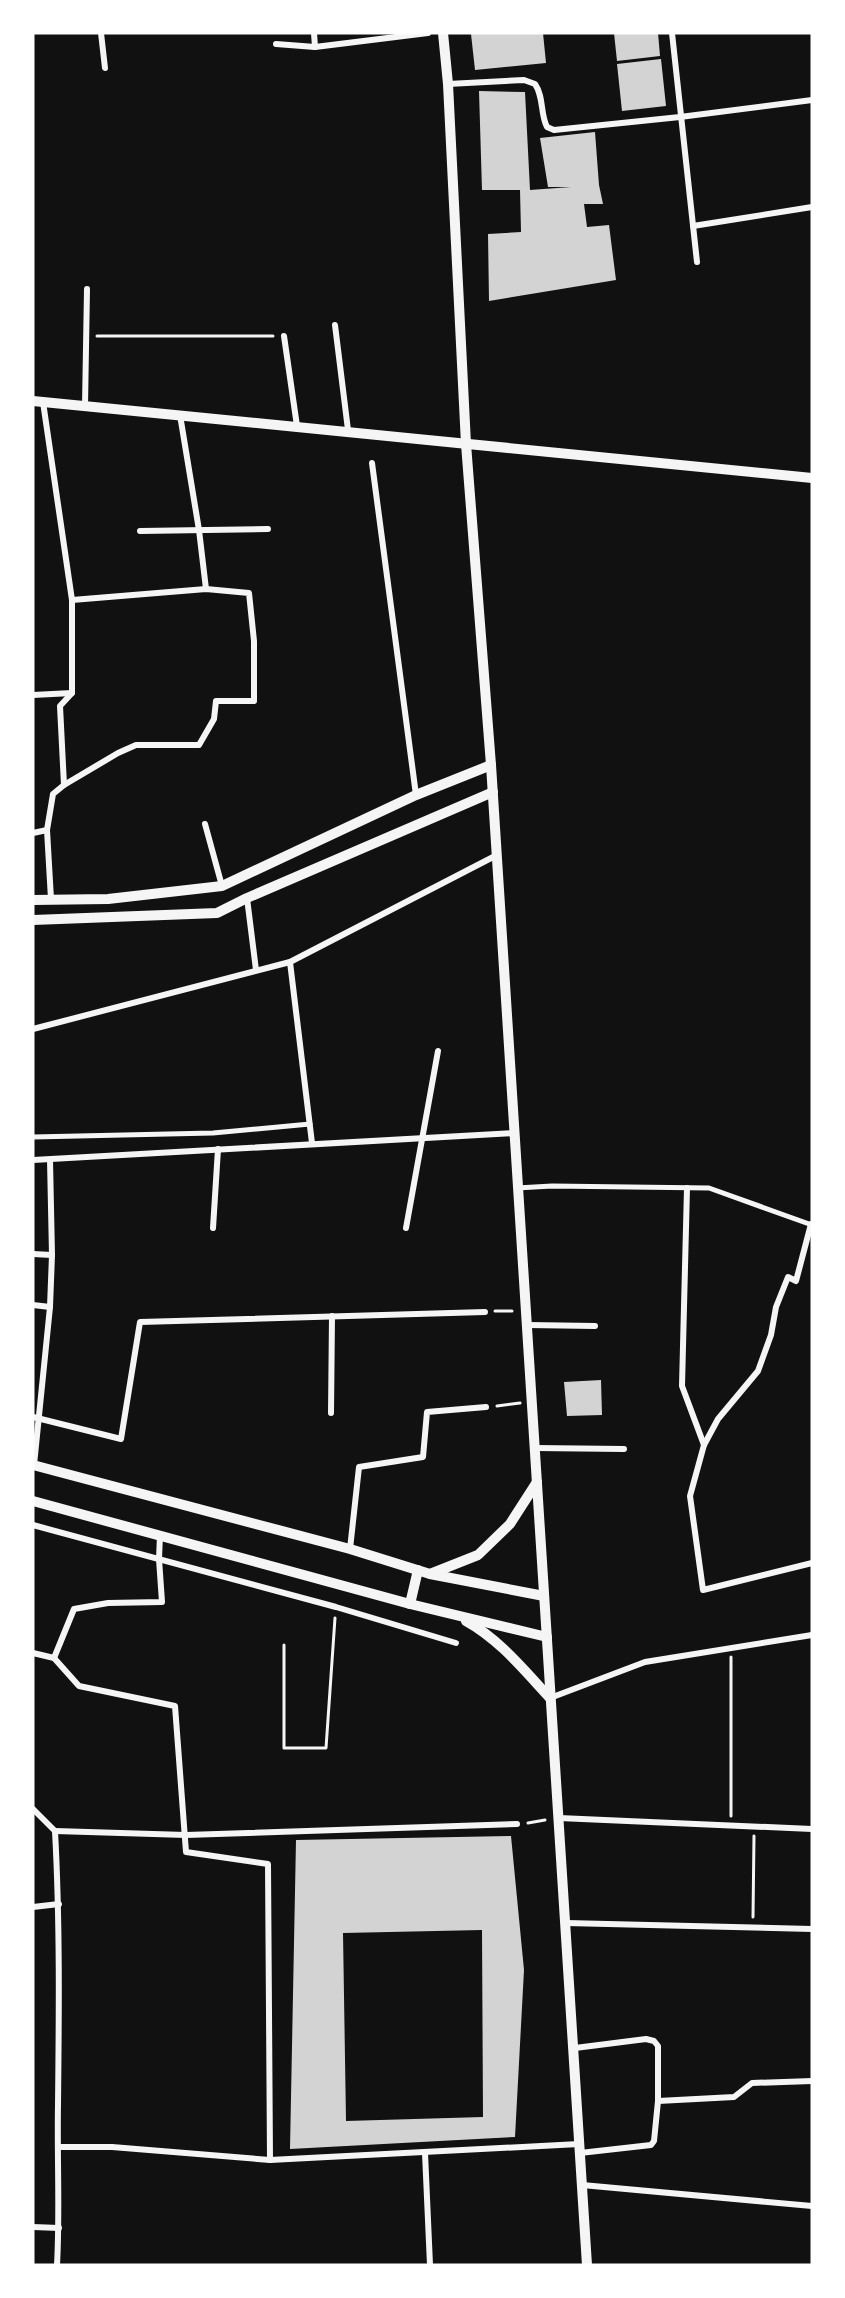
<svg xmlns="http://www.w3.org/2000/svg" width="845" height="2298" font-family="'Varela Round',sans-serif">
<rect width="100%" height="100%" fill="#111"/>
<g fill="#d3d3d3" fill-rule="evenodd">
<path d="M 543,33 L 546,63 L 475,70 L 471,34 Z"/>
<path d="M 614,33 L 658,33 L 660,56 L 617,61 Z"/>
<path d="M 661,59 L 666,106 L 622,111 L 617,64 Z"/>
<path d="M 479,91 L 525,92 L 530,190 L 571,187 L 548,187 L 540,138 L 595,132 L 599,185 L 603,204 L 584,204 L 587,227 L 609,225 L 616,280 L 489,301 L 488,234 L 521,232 L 520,190 L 482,190 Z"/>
<path d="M 601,1380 L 602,1415 L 567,1416 L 564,1382 Z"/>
<path d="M 511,1836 L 524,1970 L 515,2137 L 290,2149 L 296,1840 ZM 482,1930 L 483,2117 L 346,2121 L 343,1933 Z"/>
</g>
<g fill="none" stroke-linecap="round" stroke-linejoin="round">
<g stroke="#f5f5f5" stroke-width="3">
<path d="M 97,336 L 273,336"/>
<path d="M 495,1311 L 512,1311"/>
<path d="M 497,1406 L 520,1403"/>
<path d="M 284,1645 L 284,1748 L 326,1748 L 335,1618"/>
<path d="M 731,1816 L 731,1657"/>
<path d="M 528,1823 L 545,1820"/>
<path d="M 753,1917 L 754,1836"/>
</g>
<g stroke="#f5f5f5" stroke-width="5">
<path d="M 33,1137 L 213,1133 L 310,1124"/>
<path d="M 517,1188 L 552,1186 L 709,1188 L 812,1225"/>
</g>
<g stroke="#f5f5f5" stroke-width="6">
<path d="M 101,33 L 105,68"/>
<path d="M 314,33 L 315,47"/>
<path d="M 672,33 L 697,262"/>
<path d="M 276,44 L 315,47 L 428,33"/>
<path d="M 448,84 L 524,80 L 535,84 C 544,97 540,113 547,127 L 554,130 L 680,117 L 812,100"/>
<path d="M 693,226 L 812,207"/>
<path d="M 335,325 L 348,430"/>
<path d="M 284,336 L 297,426"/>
<path d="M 43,402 L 72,600 L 72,693 L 60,706 L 64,785 L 53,794 L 47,830 L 51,899"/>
<path d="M 85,406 L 87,289"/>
<path d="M 180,415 L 199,530 L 206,589"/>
<path d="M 372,463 L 416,795"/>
<path d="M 140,531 L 268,529"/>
<path d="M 33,695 L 72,693"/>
<path d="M 64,785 L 118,753 L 136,745 L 199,745 L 214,719 L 216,701 L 254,701 L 254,641 L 249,593 L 206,589 L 72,600"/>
<path d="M 205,824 L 222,886"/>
<path d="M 33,833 L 47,830"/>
<path d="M 247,898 L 256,970"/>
<path d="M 290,962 L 312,1143"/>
<path d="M 33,1029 L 290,962 L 497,855"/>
<path d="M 33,1160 L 515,1133"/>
<path d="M 687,1188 L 682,1386 L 704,1445 L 690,1496 L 703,1590 L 812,1563"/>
<path d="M 213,1228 L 218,1149"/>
<path d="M 406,1228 L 438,1051"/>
<path d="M 33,1254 L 52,1255"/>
<path d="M 33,1305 L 50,1307"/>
<path d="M 528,1325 L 595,1326"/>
<path d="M 331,1413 L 332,1316"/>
<path d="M 33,1417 L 121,1439 L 140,1322 L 485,1312"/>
<path d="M 704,1445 L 718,1419 L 758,1371 L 771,1335 L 776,1307 L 788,1277 L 796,1281 L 811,1224"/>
<path d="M 535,1448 L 624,1449"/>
<path d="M 34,1465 L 50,1307 L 52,1255 L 50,1160"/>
<path d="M 33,1525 L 336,1607 L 456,1643"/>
<path d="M 350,1549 L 359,1467 L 423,1457 L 427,1412 L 486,1407"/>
<path d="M 33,1653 L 54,1658 L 79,1686 L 175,1706 L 186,1852 L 268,1864 L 270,2160"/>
<path d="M 54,1658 L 74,1609 L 108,1603 L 162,1602 L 159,1559 L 160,1535"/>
<path d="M 550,1698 L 645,1662 L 812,1635"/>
<path d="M 33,1809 L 55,1831 C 60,1923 59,2014 58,2105 C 57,2159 60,2212 57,2265"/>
<path d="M 559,1818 L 812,1829"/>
<path d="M 55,1831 L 186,1835 L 517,1824"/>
<path d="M 33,1907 L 59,1904"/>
<path d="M 566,1923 L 812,1929"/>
<path d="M 575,2048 L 646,2039 L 654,2041 L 658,2046 L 658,2101 L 654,2141 L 651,2145 L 580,2153"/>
<path d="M 658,2101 L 734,2097 L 752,2083 L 812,2081"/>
<path d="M 58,2147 L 112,2147 L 270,2160 L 579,2144"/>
<path d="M 425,2153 L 430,2265"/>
<path d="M 582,2185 L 812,2206"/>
<path d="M 33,2227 L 59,2228"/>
</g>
<g stroke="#f5f5f5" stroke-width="10">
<path d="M 443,33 L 448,84 L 466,444 L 491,765 L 587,2265"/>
<path d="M 33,401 C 293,426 552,453 812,478"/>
<path d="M 33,900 L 108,899 L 222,886 L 416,795 L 491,765"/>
<path d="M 33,920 L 217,913 L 247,898 L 493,792"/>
<path d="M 33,1465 L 350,1549 L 430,1574 L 544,1596"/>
<path d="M 33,1501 L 410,1604 L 547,1637"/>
<path d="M 430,1574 L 478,1555 L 510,1524 L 537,1482"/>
<path d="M 410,1604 L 418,1570"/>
<path d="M 466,1621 C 499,1639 524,1670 550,1698"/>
</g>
</g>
<rect width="845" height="2298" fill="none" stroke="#ffffff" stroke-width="69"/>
</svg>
